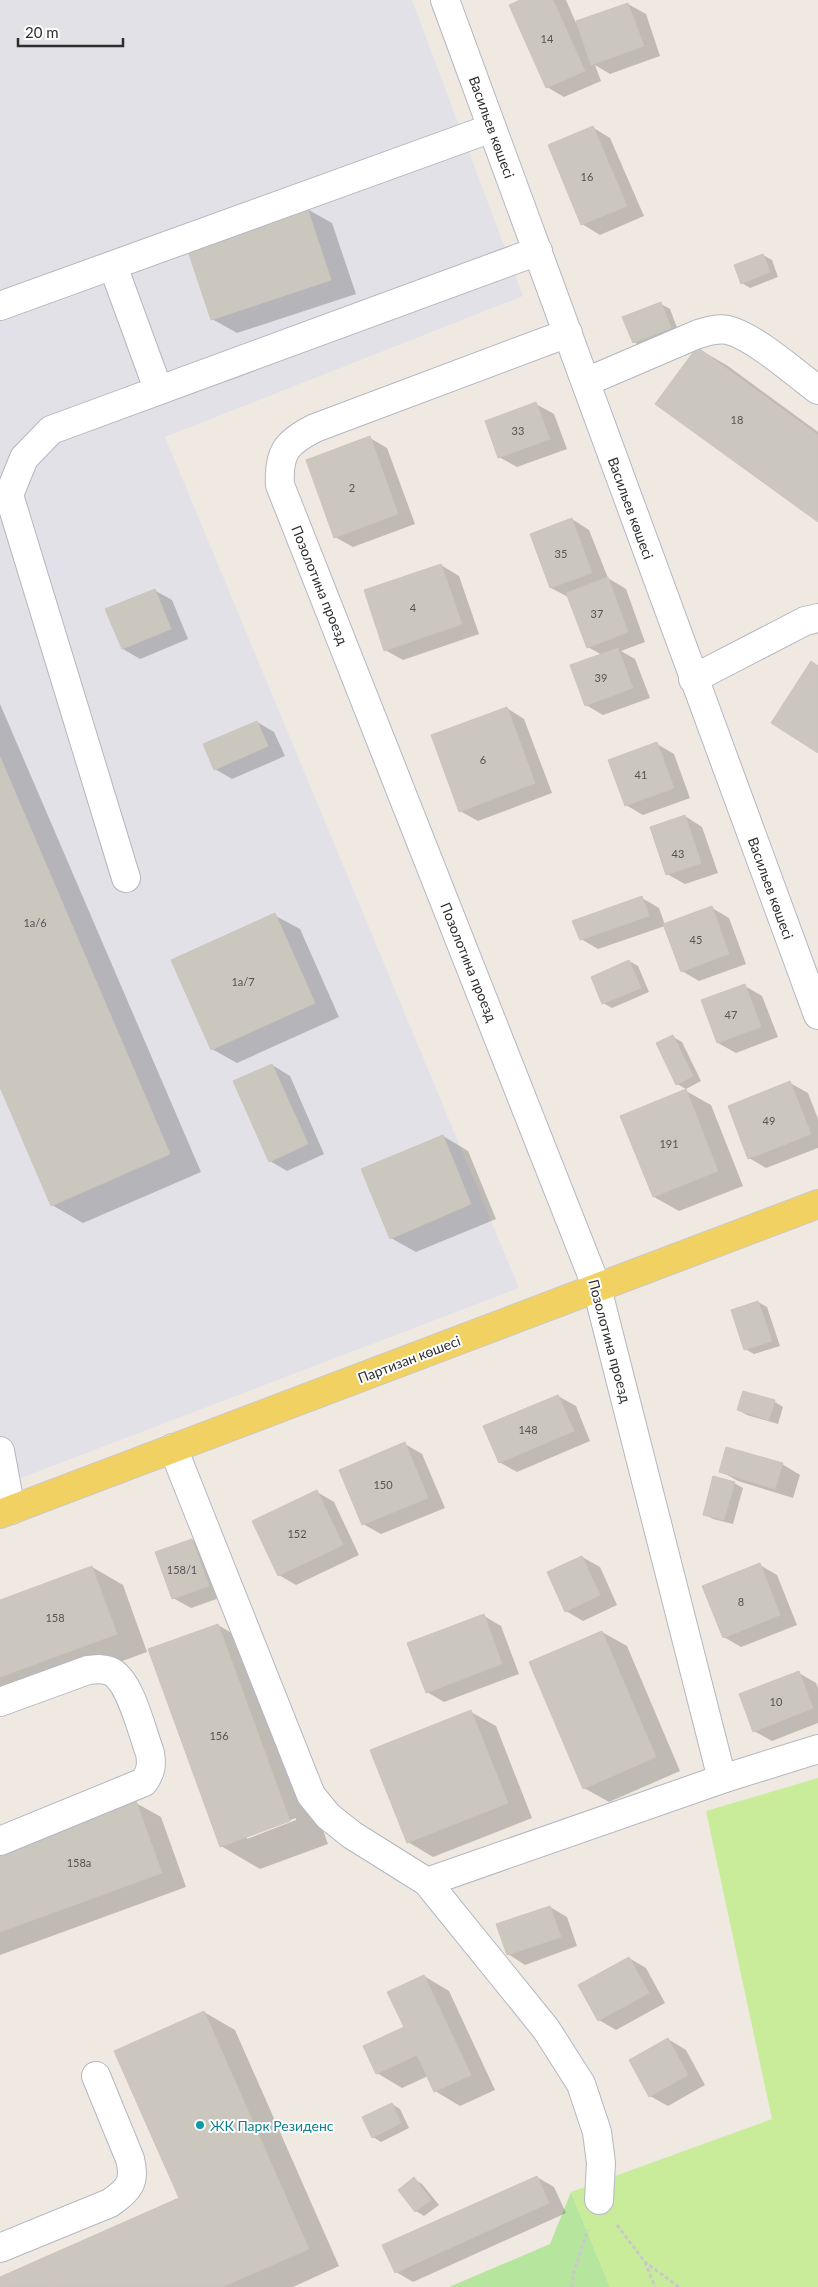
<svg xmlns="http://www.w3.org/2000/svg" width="818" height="2287" font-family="Lato,sans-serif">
<rect width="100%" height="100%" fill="#efe9e1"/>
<path fill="#e3e1e8" d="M 0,0 L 412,0 L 523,296 L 165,437 L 519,1288 L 0,1486 Z"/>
<path fill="#b6e59e" d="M 571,2192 L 610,2287 L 449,2287 L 550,2244 Z"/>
<path fill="#c9ec9a" d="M 818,1778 L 818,2287 L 610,2287 L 571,2192 L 772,2119 L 706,1811 Z"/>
<g fill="#0003" fill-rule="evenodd">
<path d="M 523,0 L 566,0 L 576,23 L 628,4 L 646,14 L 660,56 L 610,74 L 595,65 L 601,81 L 564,97 L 547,87 Z"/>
<path d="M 592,127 L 610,138 L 644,216 L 600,235 L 582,224 L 549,146 Z"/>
<path d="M 307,209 L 332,223 L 356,294 L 237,333 L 212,319 Z"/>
<path d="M 763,255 L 772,260 L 778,277 L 750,288 L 742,283 Z"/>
<path d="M 661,304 L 670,309 L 679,333 L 642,347 L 634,342 Z"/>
<path d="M 697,348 L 728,366 L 818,432 L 818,520 Z"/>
<path d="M 536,404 L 554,414 L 567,449 L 517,467 L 499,457 Z"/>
<path d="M 370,438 L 387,448 L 415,524 L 353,547 L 335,537 Z"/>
<path d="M 572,519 L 589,530 L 608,578 L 626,589 L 645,642 L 621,651 L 635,659 L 650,698 L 603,715 L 586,705 L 602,655 L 588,647 L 570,598 L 551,588 L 532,534 Z"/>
<path d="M 441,565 L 459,576 L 479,634 L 403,660 L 385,650 Z"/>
<path d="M 154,590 L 172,600 L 188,639 L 140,659 L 123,649 Z"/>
<path d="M 0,704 L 201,1172 L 83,1223 L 52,1205 L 0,1084 Z"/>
<path d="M 507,708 L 524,719 L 552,793 L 478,821 L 460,811 Z"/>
<path d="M 257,722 L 274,732 L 285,756 L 232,779 L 215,769 Z"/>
<path d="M 657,744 L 674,754 L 690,798 L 643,815 L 626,805 Z"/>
<path d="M 685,816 L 702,827 L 718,873 L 685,884 L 667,874 Z"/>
<path d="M 642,898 L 659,908 L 665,925 L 712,908 L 729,918 L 746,964 L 699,981 L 682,971 L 665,926 L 598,949 L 581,939 Z"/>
<path d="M 274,915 L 300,929 L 339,1017 L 237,1063 L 212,1049 Z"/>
<path d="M 629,961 L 638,966 L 649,992 L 612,1008 L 603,1003 Z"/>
<path d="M 745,986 L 762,996 L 778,1037 L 736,1053 L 718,1043 Z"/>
<path d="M 673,1037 L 682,1042 L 701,1081 L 686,1089 L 677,1084 Z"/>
<path d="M 272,1065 L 290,1076 L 324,1154 L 287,1171 L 270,1161 Z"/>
<path d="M 790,1083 L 808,1093 L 818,1119 L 818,1148 L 766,1168 L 749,1158 Z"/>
<path d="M 686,1091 L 711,1105 L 743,1186 L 679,1211 L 654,1197 Z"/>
<path d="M 443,1136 L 468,1151 L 496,1219 L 416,1252 L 391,1238 Z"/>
<path d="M 758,1302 L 767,1307 L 780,1346 L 754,1354 L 745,1349 Z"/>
<path d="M 744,1392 L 775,1402 L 783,1407 L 778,1424 L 747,1415 L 738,1410 Z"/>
<path d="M 558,1396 L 576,1406 L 590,1441 L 517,1472 L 499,1462 Z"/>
<path d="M 405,1444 L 422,1454 L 445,1508 L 381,1534 L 363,1524 Z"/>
<path d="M 782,1464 L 800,1475 L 793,1498 L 738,1481 L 720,1471 Z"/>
<path d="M 734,1483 L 743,1488 L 733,1524 L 713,1519 L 704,1514 Z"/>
<path d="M 317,1492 L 334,1502 L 359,1555 L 296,1585 L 279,1575 Z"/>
<path d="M 192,1540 L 209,1550 L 225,1596 L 191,1608 L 173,1598 Z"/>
<path d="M 582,1557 L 600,1567 L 617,1605 L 583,1621 L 566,1611 Z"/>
<path d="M 760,1565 L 777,1575 L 797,1625 L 741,1647 L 724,1637 Z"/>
<path d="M 92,1567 L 123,1585 L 147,1652 L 0,1706 L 0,1601 Z"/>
<path d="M 484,1616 L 501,1626 L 519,1674 L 444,1702 L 427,1692 Z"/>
<path d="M 218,1625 L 257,1648 L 328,1844 L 260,1869 L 221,1846 ZM 296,1818 L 296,1820 L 247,1839 L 247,1836 Z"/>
<path d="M 602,1632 L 627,1646 L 680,1771 L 609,1802 L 584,1788 Z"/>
<path d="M 799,1673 L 816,1683 L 818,1688 L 818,1723 L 772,1741 L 754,1731 Z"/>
<path d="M 471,1712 L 496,1726 L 532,1818 L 433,1857 L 408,1842 Z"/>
<path d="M 136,1803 L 161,1817 L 186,1887 L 0,1955 L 0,1852 Z"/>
<path d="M 550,1907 L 567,1917 L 577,1946 L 525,1965 L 508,1954 Z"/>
<path d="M 629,1958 L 646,1968 L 665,2003 L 616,2030 L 599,2020 Z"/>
<path d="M 424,1976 L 449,1991 L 495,2090 L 460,2106 L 435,2091 L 428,2076 L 402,2088 L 377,2073 L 406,2028 Z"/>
<path d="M 204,2012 L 235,2030 L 339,2266 L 293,2287 L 0,2287 L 0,2279 L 181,2199 Z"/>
<path d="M 668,2039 L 686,2050 L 705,2085 L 668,2106 L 650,2096 Z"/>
<path d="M 392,2104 L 400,2109 L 409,2128 L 381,2142 L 373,2137 Z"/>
<path d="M 537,2177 L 554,2187 L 566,2213 L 413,2282 L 396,2272 Z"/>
<path d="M 414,2179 L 422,2184 L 439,2205 L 424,2216 L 416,2211 Z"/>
</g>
<g fill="#cbc7bf" stroke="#cbc5ba">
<path d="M 520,0 L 553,0 L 585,71 L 546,88 L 509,5 Z"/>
<path d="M 628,3 L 644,46 L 591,65 L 576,21 Z"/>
<path d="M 593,126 L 627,206 L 581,225 L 548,145 Z"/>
<path d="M 307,207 L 331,280 L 211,320 L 187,248 Z"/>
<path d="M 763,254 L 770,272 L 741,284 L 734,265 Z"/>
<path d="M 661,302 L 671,328 L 633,343 L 622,317 Z"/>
<path d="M 697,347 L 818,435 L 818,522 L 655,404 Z"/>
<path d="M 536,402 L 550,439 L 498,458 L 485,421 Z"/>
<path d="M 370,436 L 398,514 L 334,538 L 306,460 Z"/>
<path d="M 572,518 L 592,573 L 550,588 L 530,534 Z"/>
<path d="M 441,564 L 462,624 L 384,651 L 364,590 Z"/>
<path d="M 608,577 L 628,632 L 587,648 L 566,593 Z"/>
<path d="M 155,589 L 171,629 L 122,649 L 105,609 Z"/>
<path d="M 618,648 L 633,688 L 585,706 L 570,665 Z"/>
<path d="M 811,661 L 818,666 L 818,753 L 771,723 Z"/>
<path d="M 507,707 L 535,783 L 459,812 L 431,735 Z"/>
<path d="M 257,721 L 268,746 L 214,770 L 203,744 Z"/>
<path d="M 657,742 L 674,788 L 625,806 L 608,760 Z"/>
<path d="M 0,757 L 170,1154 L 51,1206 L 0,1087 Z"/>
<path d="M 685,815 L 701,863 L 666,875 L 650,827 Z"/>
<path d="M 642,896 L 649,916 L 580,940 L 572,921 Z"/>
<path d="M 712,906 L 729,954 L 681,972 L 663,924 Z"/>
<path d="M 275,913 L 315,1003 L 211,1050 L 171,960 Z"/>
<path d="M 629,960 L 641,988 L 602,1004 L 591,977 Z"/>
<path d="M 745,984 L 761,1027 L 717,1043 L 701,1000 Z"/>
<path d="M 673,1035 L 693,1076 L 676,1085 L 656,1043 Z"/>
<path d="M 272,1064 L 308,1144 L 269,1162 L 233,1081 Z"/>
<path d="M 790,1081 L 811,1134 L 748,1159 L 728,1106 Z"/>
<path d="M 686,1089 L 718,1171 L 653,1197 L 620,1116 Z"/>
<path d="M 443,1135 L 471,1204 L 390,1239 L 361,1169 Z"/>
<path d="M 758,1301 L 772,1341 L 744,1350 L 731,1310 Z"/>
<path d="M 743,1391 L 775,1400 L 769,1420 L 737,1410 Z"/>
<path d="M 558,1395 L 574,1431 L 499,1463 L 483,1426 Z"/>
<path d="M 405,1442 L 428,1498 L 362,1525 L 339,1470 Z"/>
<path d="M 726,1447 L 783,1463 L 775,1489 L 719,1472 Z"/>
<path d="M 713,1476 L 735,1482 L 724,1520 L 703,1515 Z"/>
<path d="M 317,1490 L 343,1545 L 278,1576 L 252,1521 Z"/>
<path d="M 192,1539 L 209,1586 L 172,1599 L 155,1552 Z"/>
<path d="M 582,1556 L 600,1595 L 565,1612 L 547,1572 Z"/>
<path d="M 760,1563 L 780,1615 L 723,1638 L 702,1586 Z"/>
<path d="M 92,1566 L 117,1634 L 0,1677 L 0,1600 Z"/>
<path d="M 484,1614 L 502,1664 L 426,1693 L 407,1643 Z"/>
<path d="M 218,1624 L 290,1821 L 220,1847 L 148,1649 Z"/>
<path d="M 602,1631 L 656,1757 L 583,1789 L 529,1662 Z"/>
<path d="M 799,1671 L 813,1708 L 753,1732 L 739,1694 Z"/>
<path d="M 471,1710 L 508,1803 L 407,1843 L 370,1750 Z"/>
<path d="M 136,1801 L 162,1873 L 0,1932 L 0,1851 Z"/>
<path d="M 550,1906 L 561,1937 L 507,1955 L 496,1924 Z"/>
<path d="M 629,1957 L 649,1993 L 598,2021 L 578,1985 Z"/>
<path d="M 424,1975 L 471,2075 L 434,2092 L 417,2055 L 376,2074 L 363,2046 L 404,2027 L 387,1992 Z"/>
<path d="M 204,2011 L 309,2249 L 222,2287 L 55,2287 L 43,2258 L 179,2198 L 114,2051 Z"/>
<path d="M 668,2038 L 688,2075 L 649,2097 L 629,2060 Z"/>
<path d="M 392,2103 L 401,2123 L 372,2138 L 362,2117 Z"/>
<path d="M 537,2176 L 549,2203 L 395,2273 L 382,2245 Z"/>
<path d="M 414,2177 L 431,2200 L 415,2212 L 398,2190 Z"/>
<path d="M 43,2258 L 55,2287 L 0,2287 L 0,2277 Z"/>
</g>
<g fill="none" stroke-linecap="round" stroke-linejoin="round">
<g stroke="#b4b7c1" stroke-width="30">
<g id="minor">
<path d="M 445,0 L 818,1015"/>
<path d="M 113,266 L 158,389"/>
<path d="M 0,306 L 492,128"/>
<path d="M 568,333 L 315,428 C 287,442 278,452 280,485 L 597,1288 L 722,1779"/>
<path d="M 586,382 L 698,334 C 708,331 717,328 728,330 C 755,337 795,373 818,390"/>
<path d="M 693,679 L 805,621 L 818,618"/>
<path d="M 126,878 L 9,495 L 24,458 L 51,430 L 538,251"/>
<path d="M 173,1448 L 311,1795 L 328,1816 L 352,1835 L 427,1882 L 722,1779 L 818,1749"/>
<path d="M 0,1451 L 11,1510"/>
<path d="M 0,1702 L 88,1670 C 97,1669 104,1668 112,1672 C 131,1683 142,1732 150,1753 C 152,1765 151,1772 144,1782 L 0,1841"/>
<path d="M 427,1882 L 546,2029 L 581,2084 L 597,2132 L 601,2163 L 599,2200"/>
<path d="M 0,2248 L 110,2203 C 129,2190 136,2182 130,2159 L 96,2076"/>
</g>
</g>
<g stroke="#c9c9c9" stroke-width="30">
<path id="major" d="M 0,1514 L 818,1204"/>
</g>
<g stroke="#c9c9c9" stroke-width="3" stroke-dasharray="4 2.5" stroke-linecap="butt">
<path d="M 617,2225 L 645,2262 L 679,2287"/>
<path d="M 645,2262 L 655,2287"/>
<path d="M 572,2287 L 574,2271 L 588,2230"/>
</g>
<use href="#minor" stroke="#fff" stroke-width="28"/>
<use href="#major" stroke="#f2d163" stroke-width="28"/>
</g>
<circle fill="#0f9aa8" stroke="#fff" stroke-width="2" cx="200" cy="2125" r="5"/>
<g text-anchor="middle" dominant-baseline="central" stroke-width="4" stroke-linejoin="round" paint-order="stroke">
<g font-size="11" fill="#555452">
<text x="547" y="38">14</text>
<text x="587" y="176">16</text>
<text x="737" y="419">18</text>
<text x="518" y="430">33</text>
<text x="352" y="487">2</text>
<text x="561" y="553">35</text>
<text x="413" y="607">4</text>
<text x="597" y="613">37</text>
<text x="601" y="677">39</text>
<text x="483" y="759">6</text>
<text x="641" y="774">41</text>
<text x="678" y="853">43</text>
<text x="35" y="922">1а/6</text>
<text x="696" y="939">45</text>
<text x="243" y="981">1а/7</text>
<text x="731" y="1014">47</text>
<text x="769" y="1120">49</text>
<text x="669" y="1143">191</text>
<text x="528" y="1429">148</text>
<text x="383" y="1484">150</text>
<text x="297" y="1533">152</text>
<text x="182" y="1569">158/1</text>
<text x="741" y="1601">8</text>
<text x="55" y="1617">158</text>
<text x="776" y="1701">10</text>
<text x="219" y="1735">156</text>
<text x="79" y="1862">158а</text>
</g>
<g font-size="14" fill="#2e2e2e" stroke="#fff">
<text transform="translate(492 127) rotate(70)">Васильев көшесі</text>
<text transform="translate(631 508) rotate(70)">Васильев көшесі</text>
<text transform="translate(320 585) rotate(68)">Позолотина проезд</text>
<text transform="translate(771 888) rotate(70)">Васильев көшесі</text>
<text transform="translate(469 962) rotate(68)">Позолотина проезд</text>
<text transform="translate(610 1341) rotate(75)">Позолотина проезд</text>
<text transform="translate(409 1359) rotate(-21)">Партизан көшесі</text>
</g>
<g font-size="14" fill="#0d838f" stroke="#fff" text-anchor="start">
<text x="210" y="2125">ЖК Парк Резиденс</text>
</g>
</g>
<path d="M18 38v8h105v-8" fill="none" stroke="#2e2e2e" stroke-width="2.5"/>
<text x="25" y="38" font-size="15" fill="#2e2e2e" stroke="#ffffff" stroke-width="4" paint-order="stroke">20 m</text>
</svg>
